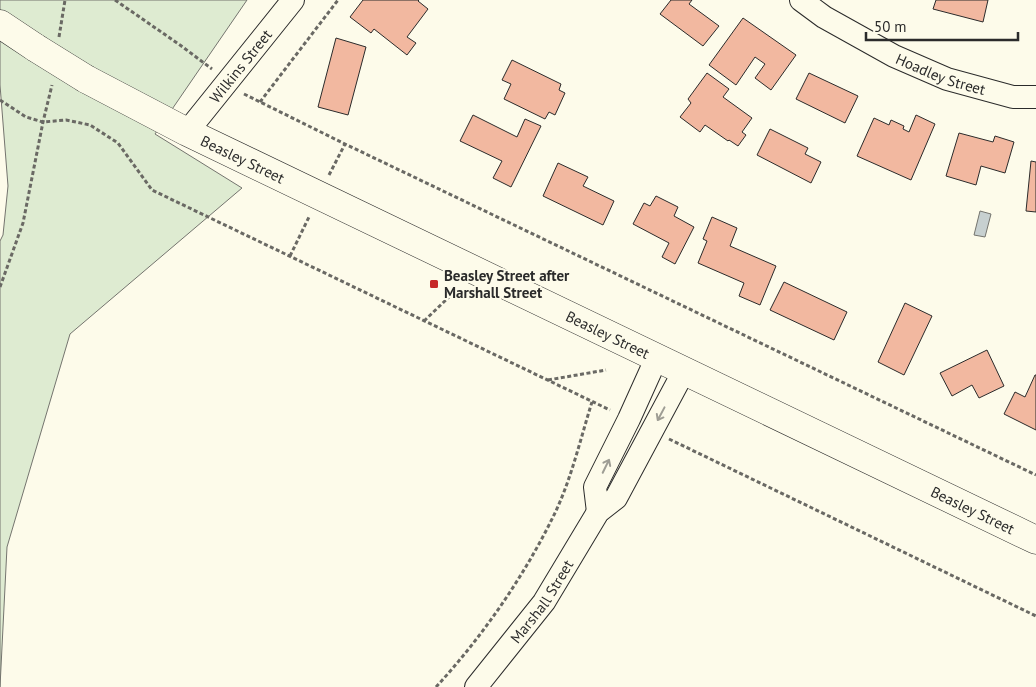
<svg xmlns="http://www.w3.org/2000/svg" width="1036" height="687" font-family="'PT Sans',sans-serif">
<rect width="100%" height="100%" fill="#fdfbea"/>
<path fill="#deebd1" stroke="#74746e" d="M 0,0 L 247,0 L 155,134 L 242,188 L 70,334 L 7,547 L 0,687 L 0,241 L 3,235 L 8,186 L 0,85 Z"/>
<path fill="#c7d0d0" stroke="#74746e" d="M 980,211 L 991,214 L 985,237 L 974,235 Z"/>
<g fill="#f2b8a0" stroke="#2b2b2b">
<path d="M 363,0 L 419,0 L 418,1 L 428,9 L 407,37 L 416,43 L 407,55 L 374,29 L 371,33 L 350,17 Z"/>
<path d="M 671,0 L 692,0 L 689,4 L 719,26 L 703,46 L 660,14 Z"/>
<path d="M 936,0 L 988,0 L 983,22 L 933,9 Z"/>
<path d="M 743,18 L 796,55 L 771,90 L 755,78 L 765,64 L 755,57 L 736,85 L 709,65 Z"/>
<path d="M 336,38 L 366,47 L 348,115 L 318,107 Z"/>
<path d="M 512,60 L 561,84 L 559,90 L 565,93 L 555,115 L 549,112 L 545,119 L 504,99 L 511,84 L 502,80 Z"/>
<path d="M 707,73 L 729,89 L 723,97 L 752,118 L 742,132 L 746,135 L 738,146 L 729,140 L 728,141 L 705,125 L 700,132 L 680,117 L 691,103 L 688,99 Z"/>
<path d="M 809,73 L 858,96 L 845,123 L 796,99 Z"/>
<path d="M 473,115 L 517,137 L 525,119 L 541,126 L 511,187 L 493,178 L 502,161 L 460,141 Z"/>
<path d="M 916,115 L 935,124 L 911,180 L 857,156 L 874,118 L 889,125 L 891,120 L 904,126 L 903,129 L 909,132 Z"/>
<path d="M 770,129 L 808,148 L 805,154 L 821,162 L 811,183 L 757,155 Z"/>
<path d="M 959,133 L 993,142 L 995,136 L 1014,142 L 1005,173 L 981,166 L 976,185 L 946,176 Z"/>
<path d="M 1031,161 L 1036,162 L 1036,212 L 1026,211 Z"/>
<path d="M 558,163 L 588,177 L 583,186 L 614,201 L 603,225 L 543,196 Z"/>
<path d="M 656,196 L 678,207 L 674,216 L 694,227 L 675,264 L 662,257 L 669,243 L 633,224 L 644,203 L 650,206 Z"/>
<path d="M 712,217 L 737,228 L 730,246 L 776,266 L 760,305 L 739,296 L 744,283 L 698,263 L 707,241 L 703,239 Z"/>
<path d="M 784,282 L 847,312 L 834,340 L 770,310 Z"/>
<path d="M 905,303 L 932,316 L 904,375 L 878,362 Z"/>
<path d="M 987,350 L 1004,386 L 979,398 L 972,385 L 952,396 L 940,373 Z"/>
<path d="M 1035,375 L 1036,375 L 1036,430 L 1004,414 L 1015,392 L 1025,397 Z"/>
</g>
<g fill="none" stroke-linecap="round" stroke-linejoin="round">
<g stroke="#2b2b2b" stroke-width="24">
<g id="minor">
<path id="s1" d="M 801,0 L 824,17 L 894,56 L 947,79 L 1013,97 L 1036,97"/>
<path id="s2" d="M 187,132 L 293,0"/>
<path d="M 598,512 L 595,487 L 629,419 L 657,357"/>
<path id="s3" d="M 476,687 L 544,602 L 598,512 L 616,498 L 684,371"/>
</g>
</g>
<g stroke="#2b2b2b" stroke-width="29">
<g id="major">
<path d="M 0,24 L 36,48"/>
<path id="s4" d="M 86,79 L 187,132 L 1036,540"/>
</g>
</g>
<g stroke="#6a6964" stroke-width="3" stroke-dasharray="4 2.5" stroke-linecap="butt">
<path d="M 115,0 L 180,45 L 212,69"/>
<path d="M 59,37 L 65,0"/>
<path d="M 244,94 L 345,144 L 1036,475"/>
<path d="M 0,100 L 26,117 L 43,122 L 66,120 L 90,125 L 118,143 L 152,190 L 610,410"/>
<path d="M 260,102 L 338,0"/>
<path d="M 329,175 L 345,144"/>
<path d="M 290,256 L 309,217"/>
<path d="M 0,287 L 23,223 L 43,122 L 52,85"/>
<path d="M 424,321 L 449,297"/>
<path d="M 548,380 L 606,370"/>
<path d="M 669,439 L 1036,616"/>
<path d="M 436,687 C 482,637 523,578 553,517 C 571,481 580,440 592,402"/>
</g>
<use href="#minor" stroke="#fdfbea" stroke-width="22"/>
<use href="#major" stroke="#fdfbea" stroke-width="28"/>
<g stroke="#2b2b2b" stroke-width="29" stroke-linecap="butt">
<path id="major-bridge" d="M 36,48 L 86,79"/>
</g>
<use href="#major-bridge" stroke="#fdfbea" stroke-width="28"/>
</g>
<defs><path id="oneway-shaft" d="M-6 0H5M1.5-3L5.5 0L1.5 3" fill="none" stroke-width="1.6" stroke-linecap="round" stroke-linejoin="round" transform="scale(1.25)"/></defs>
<g stroke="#9e9d94">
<use href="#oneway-shaft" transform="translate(661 414) rotate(118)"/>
<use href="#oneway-shaft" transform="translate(606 466) rotate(-64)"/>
</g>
<rect fill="#c62828" stroke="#fdfbea" stroke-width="2" x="429" y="279" width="10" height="10" rx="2.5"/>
<g text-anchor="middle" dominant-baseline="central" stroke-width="4" stroke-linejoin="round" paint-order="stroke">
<g font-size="15" fill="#2b2b2b" stroke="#fdfbea">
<text stroke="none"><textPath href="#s2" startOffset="85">Wilkins Street</textPath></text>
<text stroke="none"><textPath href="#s1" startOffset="159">Hoadley Street</textPath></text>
<text stroke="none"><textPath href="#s4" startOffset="176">Beasley Street</textPath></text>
<text stroke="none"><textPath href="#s4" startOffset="581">Beasley Street</textPath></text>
<text stroke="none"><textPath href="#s4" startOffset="986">Beasley Street</textPath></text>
<text stroke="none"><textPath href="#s3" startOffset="108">Marshall Street</textPath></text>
</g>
<g font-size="15" font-weight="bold" fill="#2b2b2b" stroke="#fdfbea" text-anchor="start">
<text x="444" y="275">Beasley Street after<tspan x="444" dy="17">Marshall Street</tspan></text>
</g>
</g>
<path d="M866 32v8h152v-8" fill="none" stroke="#2b2b2b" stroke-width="2.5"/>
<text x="874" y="32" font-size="15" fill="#2b2b2b" stroke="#fdfbea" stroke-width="4" paint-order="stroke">50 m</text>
</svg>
